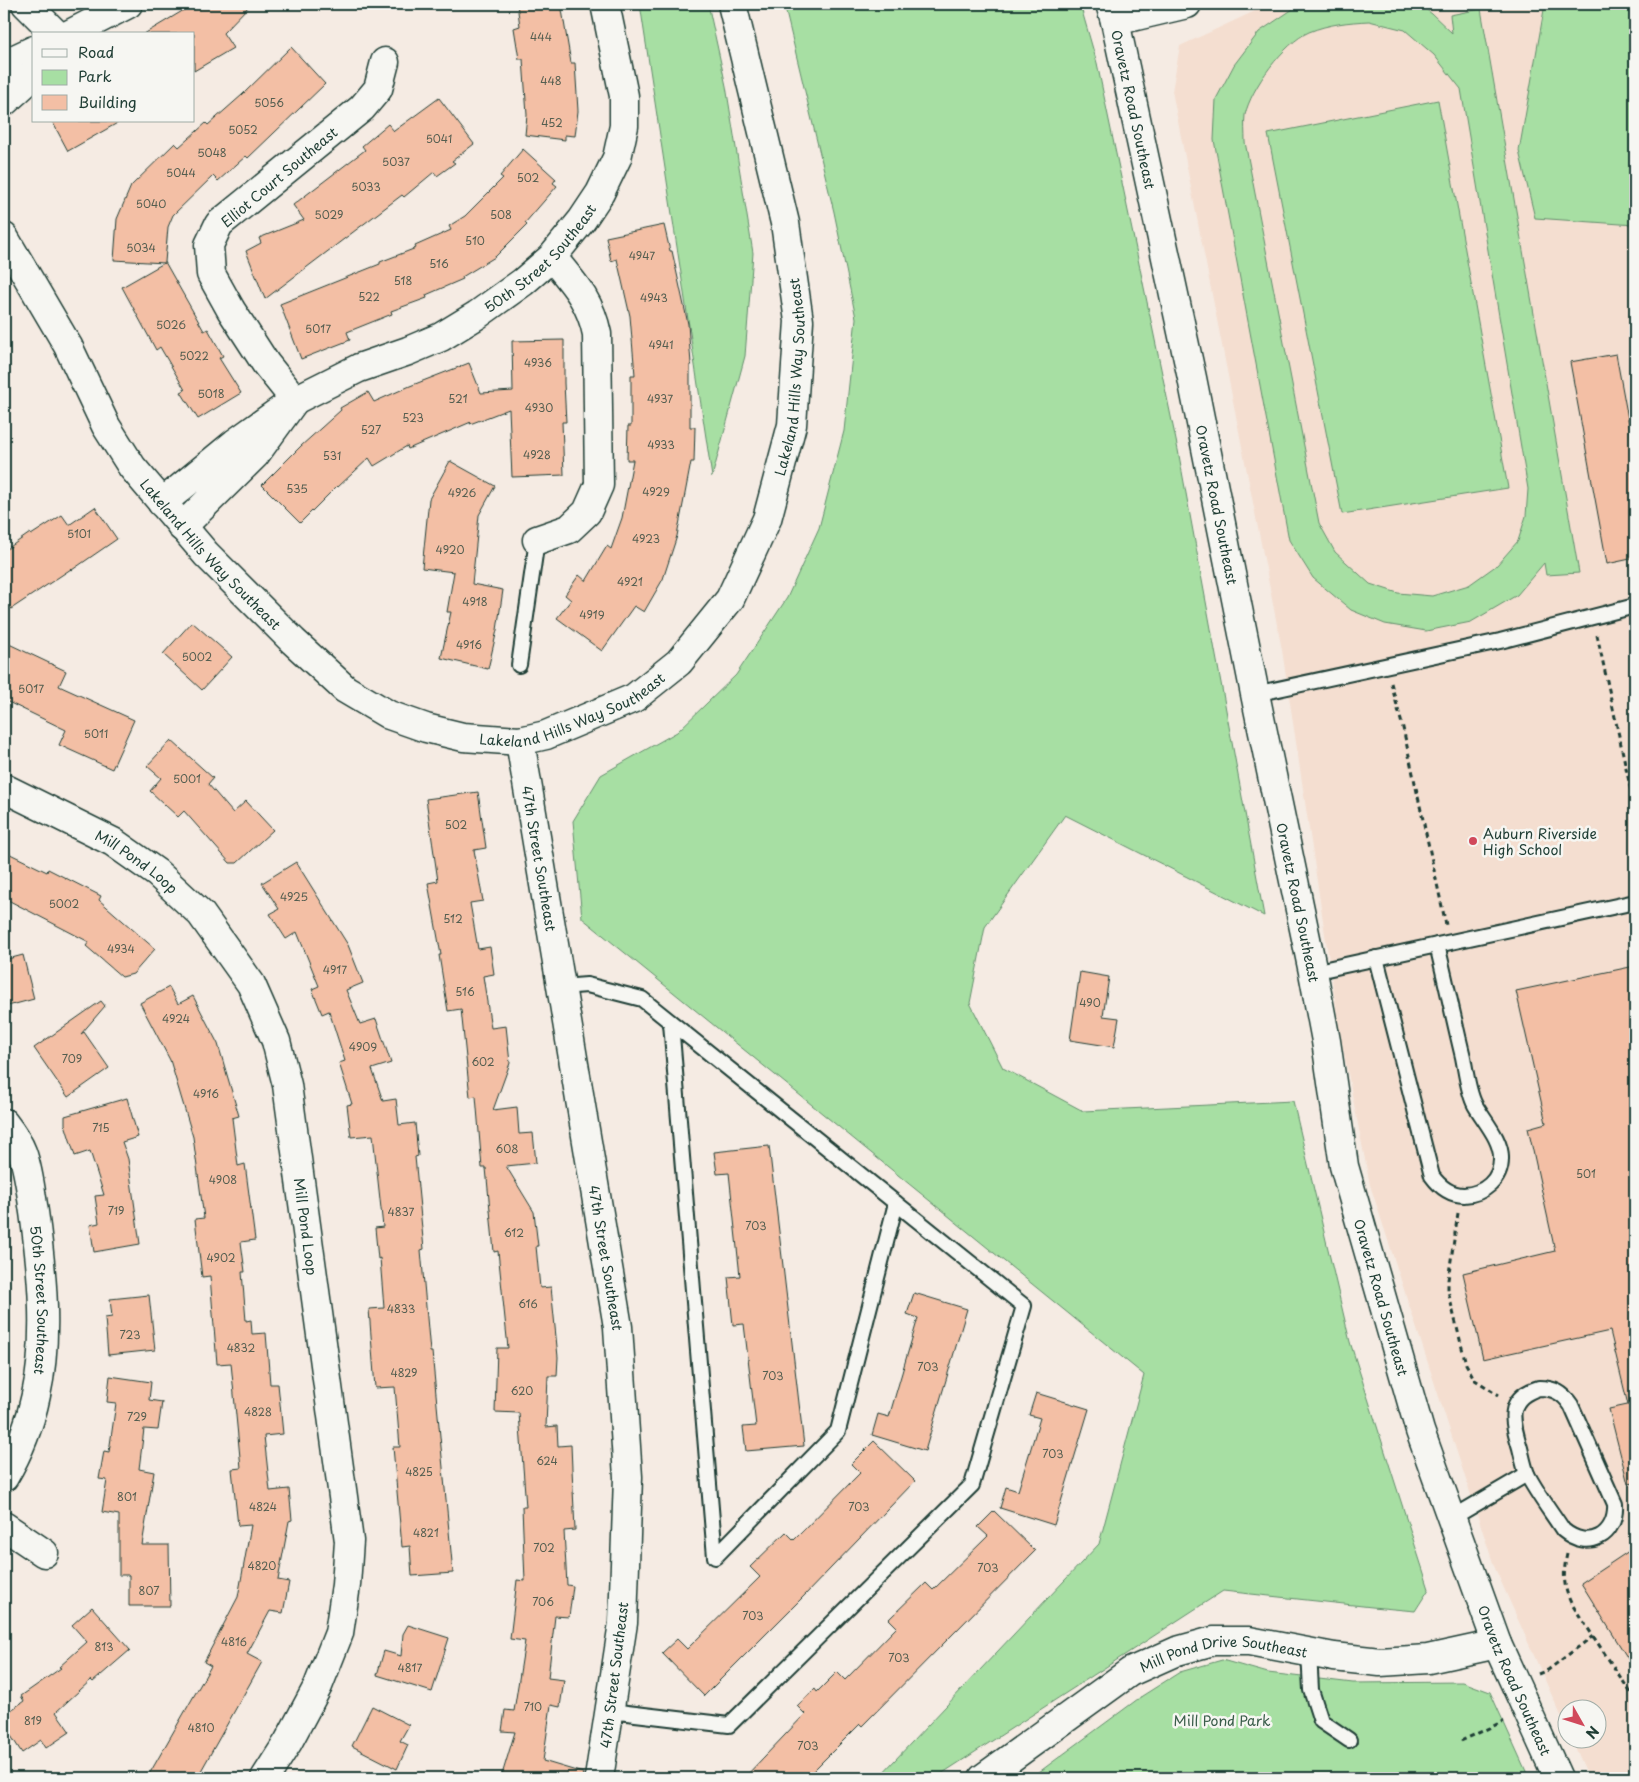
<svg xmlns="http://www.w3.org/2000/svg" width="1639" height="1782" font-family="'Playpen Sans',sans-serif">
<rect width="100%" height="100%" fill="#f5ebe3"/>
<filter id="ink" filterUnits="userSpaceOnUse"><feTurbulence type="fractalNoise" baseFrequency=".02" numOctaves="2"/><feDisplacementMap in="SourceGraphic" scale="10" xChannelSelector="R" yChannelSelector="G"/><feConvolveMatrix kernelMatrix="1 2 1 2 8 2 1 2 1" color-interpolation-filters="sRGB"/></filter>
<g filter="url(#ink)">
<path fill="#f4ded0" d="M 1270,4 L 1635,4 L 1635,1778 L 1589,1778 L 1572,1740 L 1596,1740 L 1596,1710 L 1566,1710 L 1566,1727 L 1494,1566 L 1370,1185 L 1340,1033 L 1282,650 L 1172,91 L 1180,46 Z"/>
<g fill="#a7dfa3" stroke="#638e6c" fill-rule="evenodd">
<path d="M 640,4 L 708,4 L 726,86 L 753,253 L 745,356 L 712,477 Z"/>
<path d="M 784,4 L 1080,4 L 1097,63 L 1178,450 L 1264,916 L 1065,815 L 985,927 L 970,1003 L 1003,1068 L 1083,1111 L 1293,1101 L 1350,1342 L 1429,1589 L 1415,1611 L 1372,1607 L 1223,1591 L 935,1778 L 878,1778 L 1099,1544 L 1144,1375 L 582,918 L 573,821 L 601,775 L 677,732 L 736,675 L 787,598 L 819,528 L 844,431 L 856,318 L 834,212 Z"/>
<path d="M 1304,4 L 1419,4 L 1432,14 L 1452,33 L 1450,15 L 1481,9 L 1579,573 L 1546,575 L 1544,563 L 1517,595 L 1471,622 L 1426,631 L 1385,624 L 1351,610 L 1313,578 L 1289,540 L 1214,140 L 1216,99 L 1234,65 L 1259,32 L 1293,9 ZM 1369,21 L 1405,30 L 1434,55 L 1461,89 L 1528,489 L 1526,516 L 1518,541 L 1497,565 L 1469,585 L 1432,596 L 1398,593 L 1370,584 L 1335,552 L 1319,523 L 1245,142 C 1245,134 1244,123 1245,115 C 1251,88 1284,43 1309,32 C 1329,24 1348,22 1369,21 Z"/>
<path d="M 1545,4 L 1635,4 L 1635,225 L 1535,218 L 1519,151 Z"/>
<path d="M 1438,100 L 1508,488 L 1342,514 L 1268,134 Z"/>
<path d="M 1222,1660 L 1268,1673 L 1353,1683 L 1463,1682 L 1490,1692 L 1529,1778 L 1031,1778 L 1142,1696 L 1180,1672 Z"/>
</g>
<g fill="#f3bfa5" stroke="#1f3d34">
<path d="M 194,4 L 251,4 L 223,33 L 233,48 L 194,71 L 194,34 L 144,34 Z"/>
<path d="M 517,4 L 561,4 L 571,63 L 575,63 L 578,111 L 575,136 L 565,135 L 565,140 L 525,135 L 527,115 L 523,59 L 519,59 L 514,28 L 520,26 Z"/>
<path d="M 291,47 L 325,84 L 248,158 L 246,156 L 218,181 L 213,176 L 173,215 L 168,227 L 165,262 L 204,331 L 208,329 L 223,356 L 219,358 L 241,393 L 198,419 L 181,392 L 185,390 L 160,347 L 156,350 L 122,287 L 164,263 L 114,260 L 117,219 L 131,186 L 175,143 L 179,147 L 206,123 L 208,125 L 242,95 Z"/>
<path d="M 439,98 L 474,144 L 452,161 L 455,163 L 437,176 L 434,172 L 404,197 L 402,195 L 265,299 L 246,251 L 261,243 L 259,238 L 304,220 L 293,205 L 365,150 L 362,146 L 388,124 L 394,131 Z"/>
<path d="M 52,121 L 121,121 L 68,151 Z"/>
<path d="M 523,149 L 556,179 L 553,183 L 557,186 L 525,223 L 527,225 L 495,257 L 462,277 L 463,279 L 426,295 L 427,298 L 391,311 L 392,314 L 347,332 L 350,340 L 301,359 L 280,304 L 380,264 L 380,262 L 416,248 L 415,246 L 451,230 L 449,226 L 465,216 L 503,178 L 500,176 Z"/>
<path d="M 664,225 L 670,251 L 672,251 L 688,324 L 691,364 L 690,365 L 690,427 L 695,427 L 694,462 L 691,462 L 677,536 L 663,579 L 644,612 L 634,606 L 602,651 L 557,618 L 571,600 L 565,595 L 579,575 L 586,581 L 607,546 L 611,549 L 622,518 L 633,460 L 627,460 L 628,426 L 631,426 L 631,375 L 635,375 L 630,316 L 617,259 L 611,261 L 606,237 Z"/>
<path d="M 564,340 L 564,383 L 566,422 L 562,422 L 564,475 L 512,477 L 509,409 L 470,424 L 471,422 L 408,449 L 407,446 L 374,466 L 369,458 L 338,487 L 337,486 L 300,523 L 262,485 L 301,446 L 341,410 L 340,408 L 368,392 L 374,402 L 410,386 L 469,363 L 481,393 L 513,391 L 512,341 Z"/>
<path d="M 1616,354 L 1635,457 L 1635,558 L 1607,564 L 1570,362 Z"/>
<path d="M 450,461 L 495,486 L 479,515 L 472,584 L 503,590 L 497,630 L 488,669 L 441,658 L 451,612 L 447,612 L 454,572 L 422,568 L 429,499 Z"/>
<path d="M 95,507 L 117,539 L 72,570 L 71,569 L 11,609 L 4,598 L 4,551 L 30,533 L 31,535 L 62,515 L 69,525 Z"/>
<path d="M 192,622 L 232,657 L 202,690 L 163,654 Z"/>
<path d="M 9,644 L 66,671 L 59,686 L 134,720 L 112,769 L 59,745 L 66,730 L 4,700 L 4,655 Z"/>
<path d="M 171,740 L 213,778 L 208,784 L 233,813 L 246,801 L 273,830 L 237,863 L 230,863 L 184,811 L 178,817 L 150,791 L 161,778 L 147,766 Z"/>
<path d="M 478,792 L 486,848 L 474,850 L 483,901 L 470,903 L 478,949 L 490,947 L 494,974 L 483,976 L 491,1028 L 506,1026 L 510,1063 L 493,1110 L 517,1107 L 519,1134 L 533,1133 L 536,1163 L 506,1166 L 534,1212 L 538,1246 L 536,1246 L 540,1288 L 551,1287 L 558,1357 L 557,1376 L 548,1376 L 546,1427 L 557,1426 L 558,1446 L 571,1445 L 572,1469 L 575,1530 L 564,1531 L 567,1585 L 573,1586 L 569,1617 L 555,1616 L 548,1678 L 564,1680 L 560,1707 L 551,1705 L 543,1761 L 583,1773 L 582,1778 L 501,1778 L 515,1732 L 502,1731 L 505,1710 L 514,1711 L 525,1641 L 510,1639 L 517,1580 L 525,1581 L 522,1507 L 526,1507 L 519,1413 L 495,1412 L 497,1348 L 508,1348 L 498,1251 L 494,1252 L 486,1168 L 482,1168 L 476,1096 L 470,1097 L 461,1009 L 448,1011 L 439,955 L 441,955 L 428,883 L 438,881 L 426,799 Z"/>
<path d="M 4,851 L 47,872 L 48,869 L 101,896 L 99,900 L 155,949 L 133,974 L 122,977 L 86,946 L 89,942 L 4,898 Z"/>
<path d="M 296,862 L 348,945 L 363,983 L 346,990 L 360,1024 L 376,1019 L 391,1063 L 372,1069 L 383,1101 L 396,1099 L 399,1125 L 415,1123 L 418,1156 L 415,1157 L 424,1249 L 421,1250 L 430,1352 L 432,1352 L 453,1573 L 412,1576 L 410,1546 L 402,1547 L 393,1447 L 400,1447 L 395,1387 L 375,1388 L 369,1309 L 384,1308 L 380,1258 L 378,1259 L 375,1228 L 383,1227 L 373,1135 L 351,1137 L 347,1105 L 352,1104 L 339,1063 L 345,1061 L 329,1011 L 322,1014 L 312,989 L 319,986 L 297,932 L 286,939 L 270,914 L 279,909 L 262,883 Z"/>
<path d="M 23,955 L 34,999 L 4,1007 L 4,960 Z"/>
<path d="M 1635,966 L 1635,1483 L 1628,1484 L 1609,1409 L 1632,1404 L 1628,1405 L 1610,1331 L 1483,1359 L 1463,1273 L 1555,1251 L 1528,1128 L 1546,1123 L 1516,991 Z"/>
<path d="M 1080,972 L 1109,977 L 1103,1016 L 1119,1018 L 1114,1047 L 1070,1040 Z"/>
<path d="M 169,987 L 178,1004 L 193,996 L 218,1044 L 239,1116 L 232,1118 L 238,1166 L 245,1164 L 255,1240 L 241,1242 L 245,1272 L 242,1272 L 246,1321 L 251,1320 L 252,1334 L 266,1333 L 270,1384 L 278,1384 L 283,1434 L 264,1436 L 270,1491 L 289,1489 L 292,1520 L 289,1521 L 278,1580 L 289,1582 L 283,1613 L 270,1611 L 247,1654 L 262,1662 L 197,1778 L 147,1778 L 211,1666 L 204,1662 L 238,1597 L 251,1525 L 238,1526 L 232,1469 L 241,1468 L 231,1363 L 217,1364 L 210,1276 L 202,1277 L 195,1219 L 204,1218 L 193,1137 L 170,1060 L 140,1003 Z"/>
<path d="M 101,1001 L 105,1006 L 81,1034 L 84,1032 L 109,1068 L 68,1097 L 34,1048 Z"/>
<path d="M 127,1098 L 138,1137 L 122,1142 L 128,1159 L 140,1244 L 94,1252 L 90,1225 L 99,1223 L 95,1196 L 104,1195 L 90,1151 L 75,1156 L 65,1124 L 65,1116 Z"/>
<path d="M 769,1146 L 804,1446 L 746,1451 L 743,1427 L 756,1426 L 744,1324 L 733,1325 L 728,1277 L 740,1276 L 729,1173 L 717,1174 L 714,1152 Z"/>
<path d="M 914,1293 L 967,1309 L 925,1451 L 872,1435 L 878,1414 L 889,1417 L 918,1318 L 907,1314 Z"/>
<path d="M 149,1295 L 155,1350 L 108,1355 L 105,1318 L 112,1317 L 110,1299 Z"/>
<path d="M 110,1376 L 151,1382 L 149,1400 L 162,1402 L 158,1430 L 144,1429 L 139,1469 L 154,1472 L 142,1545 L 169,1545 L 170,1606 L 129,1606 L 129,1575 L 119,1575 L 119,1515 L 102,1512 L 107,1480 L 99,1479 L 104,1451 L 109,1452 L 116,1403 L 107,1402 Z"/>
<path d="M 1036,1393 L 1089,1409 L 1054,1525 L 1000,1508 L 1006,1487 L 1018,1491 L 1040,1418 L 1029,1415 Z"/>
<path d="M 874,1441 L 915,1481 L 803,1597 L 704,1696 L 662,1653 L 677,1639 L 687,1649 L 760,1577 L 750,1567 L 786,1532 L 794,1540 L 860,1473 L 851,1464 Z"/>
<path d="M 994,1511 L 1035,1551 L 862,1726 L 860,1724 L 806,1778 L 744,1778 L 805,1714 L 797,1706 L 815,1689 L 817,1692 L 837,1672 L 845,1680 L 897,1627 L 889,1619 L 926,1583 L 933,1590 L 988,1536 L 978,1527 Z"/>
<path d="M 1635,1547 L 1635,1670 L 1581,1583 Z"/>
<path d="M 92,1607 L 130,1650 L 93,1682 L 91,1680 L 56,1712 L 70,1732 L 46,1748 L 41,1740 L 22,1753 L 4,1725 L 4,1715 L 24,1701 L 21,1696 L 61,1668 L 59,1667 L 87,1642 L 72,1625 Z"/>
<path d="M 408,1625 L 449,1638 L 432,1692 L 377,1675 L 384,1651 L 401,1656 L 403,1634 Z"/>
<path d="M 372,1706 L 409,1725 L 400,1741 L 408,1745 L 397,1769 L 352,1746 Z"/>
</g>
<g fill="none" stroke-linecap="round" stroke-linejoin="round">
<g stroke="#1f3d34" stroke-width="18">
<g id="service">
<path d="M 519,665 L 537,540"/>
<path d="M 1255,694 L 1500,641 L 1635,606"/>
<path d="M 1376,958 L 1432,1176 C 1440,1187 1450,1195 1464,1195 C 1484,1194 1501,1180 1501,1159 C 1502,1140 1484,1121 1475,1105 C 1468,1092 1466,1072 1463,1057 C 1454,1020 1446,982 1437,945"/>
<path d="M 1313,972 L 1635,902"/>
<path d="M 561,987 L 587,985 L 642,999 L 1024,1306 L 972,1485 L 729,1725 L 610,1711"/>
<path d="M 671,1023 L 715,1557 L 838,1431 L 896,1203"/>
<path d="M 1539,1388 C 1554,1388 1563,1393 1571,1405 L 1615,1504 C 1617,1536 1588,1551 1563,1530 C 1552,1513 1536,1492 1527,1474 C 1524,1466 1522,1456 1520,1448 C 1512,1421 1505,1398 1539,1388 Z"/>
<path d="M 1452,1518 L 1527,1474"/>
<path d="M 1309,1652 L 1311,1690 L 1321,1721 L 1349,1740"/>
</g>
</g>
<g stroke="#1f3d34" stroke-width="31">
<g id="minor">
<path d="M 26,4 L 56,34"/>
<path d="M 1115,21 L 1187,4"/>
<path d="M 70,34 L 128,4"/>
<path id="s1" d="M 385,62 L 378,89 L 362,108 L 219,224 L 209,245 L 211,274 L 231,310 L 266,364 L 295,400 L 359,368 L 408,351 L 441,337 L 477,315 L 523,282 L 552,257 L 582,220 L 600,193 L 617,158 L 624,126 L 624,96 L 605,4"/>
<path d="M 4,69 L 17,58 L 34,50"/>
<path d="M 4,102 L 24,84 L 34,72"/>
<path d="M 162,503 L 235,443 L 295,400 L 255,455 L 182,527"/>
<path d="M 537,540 L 569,529 L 587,512 L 599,485 L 597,334 C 590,300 574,284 552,257"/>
<path id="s2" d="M 520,741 L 618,1327 L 628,1477 L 623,1623 L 599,1778"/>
<path id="s3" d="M 4,788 L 113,842 L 157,873 L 201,914 L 251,984 L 276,1041 L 287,1085 L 349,1541 L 346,1585 L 339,1633 L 318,1686 L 288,1742 L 265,1778"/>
<path id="s4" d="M 4,1123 C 11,1132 18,1141 22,1152 C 29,1171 31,1193 34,1212 C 42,1270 49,1338 36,1395 C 30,1424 19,1452 4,1477"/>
<path d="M 4,1526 L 44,1553"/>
</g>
</g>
<g stroke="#1f3d34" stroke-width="31">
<g id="tertiary">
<path id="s5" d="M 1110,4 L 1115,21 L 1192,378 L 1255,694 L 1313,972 L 1326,1041 L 1344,1166 L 1420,1431 L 1497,1644 L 1558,1778"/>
<path id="s6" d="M 4,237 L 68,346 L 106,426 L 132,467 L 206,554 L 293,641 L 345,689 L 389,715 L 426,728 L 463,737 L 520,741 L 546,735 L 634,698 L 679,662 L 730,599 L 767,519 L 792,425 L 799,321 L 785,223 L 732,4"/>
<path id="s7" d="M 983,1778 L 1130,1672 L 1177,1651 L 1213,1641 L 1249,1641 L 1334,1657 L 1380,1662 L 1428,1659 L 1497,1644"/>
</g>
</g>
<g stroke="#1f3d34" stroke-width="3" stroke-dasharray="5 4" stroke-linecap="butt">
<path d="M 1597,635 L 1635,809"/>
<path d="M 1391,683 L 1403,728 L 1446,925"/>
<path d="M 1458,1213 L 1448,1280 L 1448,1291 L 1466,1364 L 1475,1380 L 1499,1395"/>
<path d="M 1567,1554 C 1563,1572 1563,1586 1571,1603 L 1635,1699"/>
<path d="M 1538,1674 L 1548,1670 L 1593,1636"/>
<path d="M 1461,1741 L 1504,1721"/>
</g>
<use href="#service" stroke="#f6f6f2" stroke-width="14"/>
<use href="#minor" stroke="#f6f6f2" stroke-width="28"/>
<use href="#tertiary" stroke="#f6f6f2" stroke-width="28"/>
</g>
</g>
<circle fill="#d1495b" stroke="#f6f6f2" stroke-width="2" cx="1473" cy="841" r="5"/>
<g text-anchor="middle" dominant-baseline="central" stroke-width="5" stroke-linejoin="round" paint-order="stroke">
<g font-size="11" fill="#545e50">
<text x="541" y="36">444</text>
<text x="551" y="80">448</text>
<text x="269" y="102">5056</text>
<text x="552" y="122">452</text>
<text x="243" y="129">5052</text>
<text x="439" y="138">5041</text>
<text x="212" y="152">5048</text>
<text x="396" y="161">5037</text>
<text x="181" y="172">5044</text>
<text x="528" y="177">502</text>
<text x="366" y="186">5033</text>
<text x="151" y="203">5040</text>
<text x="329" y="214">5029</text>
<text x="501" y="214">508</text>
<text x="475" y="240">510</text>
<text x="141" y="247">5034</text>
<text x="642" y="255">4947</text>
<text x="439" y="263">516</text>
<text x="403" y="280">518</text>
<text x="369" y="296">522</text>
<text x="654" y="297">4943</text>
<text x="171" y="324">5026</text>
<text x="318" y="328">5017</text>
<text x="661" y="344">4941</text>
<text x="194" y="355">5022</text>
<text x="538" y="362">4936</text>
<text x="211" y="393">5018</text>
<text x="458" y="398">521</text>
<text x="660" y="398">4937</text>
<text x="539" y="407">4930</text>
<text x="413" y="417">523</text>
<text x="371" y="429">527</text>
<text x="661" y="444">4933</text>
<text x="537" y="454">4928</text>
<text x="332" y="455">531</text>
<text x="297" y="488">535</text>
<text x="656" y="491">4929</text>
<text x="462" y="492">4926</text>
<text x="79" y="533">5101</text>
<text x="646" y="538">4923</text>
<text x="450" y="549">4920</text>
<text x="630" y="581">4921</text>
<text x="475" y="601">4918</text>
<text x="592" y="614">4919</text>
<text x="469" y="644">4916</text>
<text x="197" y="656">5002</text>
<text x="31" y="688">5017</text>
<text x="96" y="733">5011</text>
<text x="187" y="778">5001</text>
<text x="456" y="824">502</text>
<text x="294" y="896">4925</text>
<text x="64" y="903">5002</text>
<text x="453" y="918">512</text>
<text x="121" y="948">4934</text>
<text x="335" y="969">4917</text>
<text x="465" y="991">516</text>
<text x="1090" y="1002">490</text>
<text x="176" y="1018">4924</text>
<text x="363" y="1046">4909</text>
<text x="72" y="1058">709</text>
<text x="483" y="1061">602</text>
<text x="206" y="1093">4916</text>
<text x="101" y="1127">715</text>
<text x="507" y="1148">608</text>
<text x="1586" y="1173">501</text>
<text x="223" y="1179">4908</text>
<text x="116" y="1210">719</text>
<text x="401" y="1211">4837</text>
<text x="756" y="1225">703</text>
<text x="514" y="1232">612</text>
<text x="221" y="1257">4902</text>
<text x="528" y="1303">616</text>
<text x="401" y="1308">4833</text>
<text x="130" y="1334">723</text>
<text x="241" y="1347">4832</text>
<text x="928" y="1366">703</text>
<text x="404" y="1372">4829</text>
<text x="773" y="1375">703</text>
<text x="522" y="1390">620</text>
<text x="258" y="1411">4828</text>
<text x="137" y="1416">729</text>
<text x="1053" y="1453">703</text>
<text x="547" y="1460">624</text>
<text x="419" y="1471">4825</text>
<text x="127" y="1496">801</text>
<text x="263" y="1506">4824</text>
<text x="859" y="1506">703</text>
<text x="426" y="1532">4821</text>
<text x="544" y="1547">702</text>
<text x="262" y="1565">4820</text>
<text x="988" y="1567">703</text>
<text x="149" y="1590">807</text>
<text x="543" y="1601">706</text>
<text x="753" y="1615">703</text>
<text x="234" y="1641">4816</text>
<text x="104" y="1646">813</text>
<text x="899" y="1657">703</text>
<text x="410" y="1667">4817</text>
<text x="533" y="1706">710</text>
<text x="33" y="1720">819</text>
<text x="201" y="1727">4810</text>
<text x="808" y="1745">703</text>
</g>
<g font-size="14" fill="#1f3d34" stroke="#f6f6f2">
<text stroke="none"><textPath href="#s5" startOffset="108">Oravetz Road Southeast</textPath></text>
<text transform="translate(279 177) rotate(-40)">Elliot Court Southeast</text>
<text stroke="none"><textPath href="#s1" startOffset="728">50th Street Southeast</textPath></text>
<text stroke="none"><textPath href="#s6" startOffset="1251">Lakeland Hills Way Southeast</textPath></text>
<text stroke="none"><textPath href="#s5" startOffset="512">Oravetz Road Southeast</textPath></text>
<text stroke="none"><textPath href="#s6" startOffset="381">Lakeland Hills Way Southeast</textPath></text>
<text stroke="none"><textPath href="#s6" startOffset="816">Lakeland Hills Way Southeast</textPath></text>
<text stroke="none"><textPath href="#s2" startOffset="119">47th Street Southeast</textPath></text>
<text stroke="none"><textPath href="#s3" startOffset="152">Mill Pond Loop</textPath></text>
<text stroke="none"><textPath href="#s5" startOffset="918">Oravetz Road Southeast</textPath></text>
<text stroke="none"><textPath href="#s3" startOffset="572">Mill Pond Loop</textPath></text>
<text stroke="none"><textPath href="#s2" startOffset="524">47th Street Southeast</textPath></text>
<text stroke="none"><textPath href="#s5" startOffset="1322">Oravetz Road Southeast</textPath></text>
<text stroke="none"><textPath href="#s4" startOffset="184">50th Street Southeast</textPath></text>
<text stroke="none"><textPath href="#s7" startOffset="279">Mill Pond Drive Southeast</textPath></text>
<text transform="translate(614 1675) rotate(-83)">47th Street Southeast</text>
<text stroke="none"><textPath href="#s5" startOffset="1728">Oravetz Road Southeast</textPath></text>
</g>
<g font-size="14" fill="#1f3d34" stroke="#f6f6f2" text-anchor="start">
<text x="1483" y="833">Auburn Riverside<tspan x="1483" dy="16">High School</tspan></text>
</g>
<g font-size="14" fill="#3a5d4a" stroke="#f6f6f2">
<text x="1222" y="1720">Mill Pond Park</text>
</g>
</g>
<rect width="1639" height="1782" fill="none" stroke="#f6f6f2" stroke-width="20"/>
<rect x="10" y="10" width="1619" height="1762" fill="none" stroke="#1f3d34" stroke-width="2" filter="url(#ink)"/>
<rect x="32" y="32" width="162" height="90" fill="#f6f6f2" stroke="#a0aca6"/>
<rect x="42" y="49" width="25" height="8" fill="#f6f6f2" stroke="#a0aca6"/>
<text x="78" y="58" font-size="15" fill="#1f3d34">Road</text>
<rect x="42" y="70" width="25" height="15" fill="#a7dfa3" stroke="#a0aca6"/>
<text x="78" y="82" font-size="15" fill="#1f3d34">Park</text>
<rect x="42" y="95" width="25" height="15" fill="#f3bfa5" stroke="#a0aca6"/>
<text x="78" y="108" font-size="15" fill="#1f3d34">Building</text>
<g transform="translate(1582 1724) rotate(129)"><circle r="24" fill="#f6f6f2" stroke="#a0aca6"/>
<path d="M0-4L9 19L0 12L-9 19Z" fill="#d1495b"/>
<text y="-8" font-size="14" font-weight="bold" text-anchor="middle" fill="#1f3d34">N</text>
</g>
</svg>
